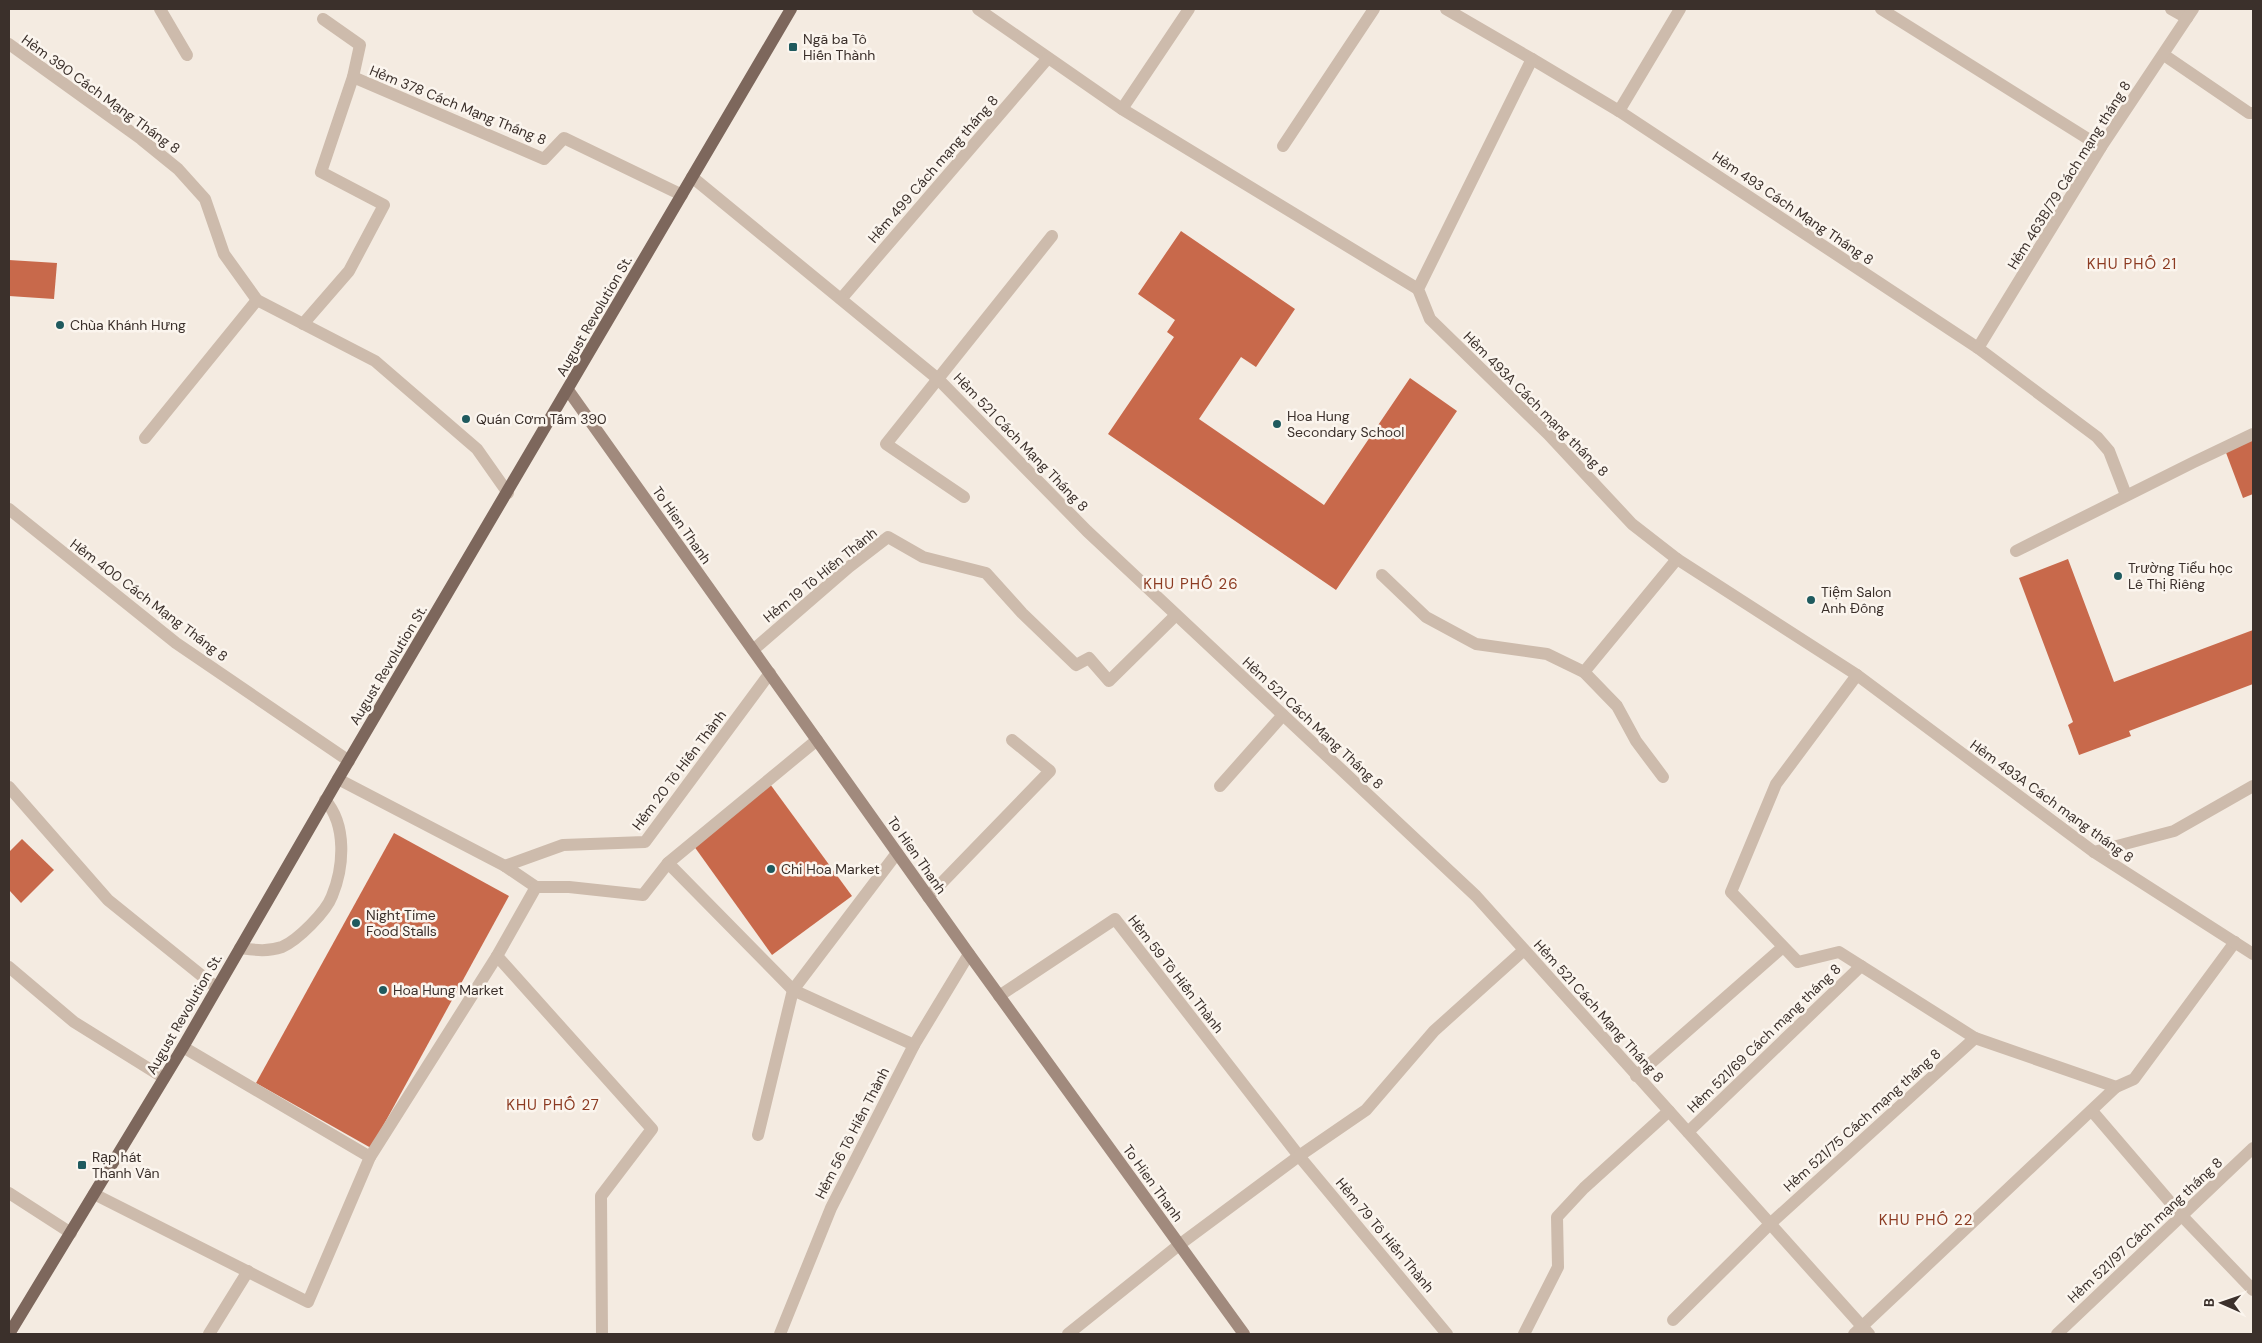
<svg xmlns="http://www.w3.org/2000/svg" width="2262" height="1343" font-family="'DM Sans',sans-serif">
<rect width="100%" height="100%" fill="#f4ebe1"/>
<g fill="#c8694b">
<path d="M 1181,231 L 1295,309 L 1256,367 L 1241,357 L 1199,419 L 1324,505 L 1410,378 L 1457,411 L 1336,590 L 1108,434 L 1174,337 L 1167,332 L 1175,320 L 1138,294 Z"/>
<path d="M 9,260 L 57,263 L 54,299 L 9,296 Z"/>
<path d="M 2253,439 L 2253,494 L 2243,498 L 2225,450 Z"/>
<path d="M 2068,559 L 2114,682 L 2253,630 L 2253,684 L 2129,731 L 2131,736 L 2079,755 L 2068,725 L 2073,722 L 2019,578 Z"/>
<path d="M 770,784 L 852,896 L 772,955 L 691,842 Z"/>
<path d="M 394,833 L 509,896 L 371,1148 L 256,1083 Z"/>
<path d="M 22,839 L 54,870 L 21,903 L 9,890 L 9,852 Z"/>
</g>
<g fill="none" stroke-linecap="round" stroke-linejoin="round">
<g stroke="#cdbbac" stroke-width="12">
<path d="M 978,9 L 1122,109 L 1418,289"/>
<path d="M 1881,9 L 2101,147"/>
<path d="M 2171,9 L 2187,18"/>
<path d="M 2164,55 L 2249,113 L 2253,113"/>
<path d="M 1532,59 L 1619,111 L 1978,348 L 2097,437 L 2109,451 L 2126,495"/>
<path d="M 353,77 L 544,159 L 564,138 L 682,195"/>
<path d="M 1619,111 L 1680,9"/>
<path d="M 1283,146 L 1374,9"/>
<path d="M 841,299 L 1048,58"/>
<path d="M 303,324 L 349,271 L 384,205 L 321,172 L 353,77 L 360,45 L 323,19"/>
<path d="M 1978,348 L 2101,147 L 2193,9"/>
<path d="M 145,438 L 257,300"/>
<path d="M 964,497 L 886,444 L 1052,236"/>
<path d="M 9,509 L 176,643 L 349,761"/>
<path d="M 2016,551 L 2194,462 L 2253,434"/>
<path d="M 1382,575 L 1426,617 L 1476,644 L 1547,654 L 1584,672 L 1677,559"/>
<path d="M 753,650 L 849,567 L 888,537 L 923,557 L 986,573 L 1022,613 L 1076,665 L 1089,658 L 1109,681 L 1176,615"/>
<path d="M 1584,672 L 1617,706 L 1636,741 L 1663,777"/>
<path d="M 1857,675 L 1776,784 L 1731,892 L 1798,962 L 1839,952 L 1975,1038 L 2116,1087 L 2134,1079 L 2235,942"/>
<path d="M 338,779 L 505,866 L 536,887 L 497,956 L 652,1129 L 601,1196 L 602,1334"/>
<path d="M 1220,786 L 1283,715"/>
<path d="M 9,787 L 108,900 L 217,988"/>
<path d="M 2094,852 L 2174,831 L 2253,786"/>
<path d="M 668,863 L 817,740"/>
<path d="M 505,866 L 563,845 L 645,842 L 770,673"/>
<path d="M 536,887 L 569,887 L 643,895 L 668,863 L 793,990 L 914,1045"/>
<path d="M 928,897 L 1050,771 L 1012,740"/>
<path d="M 240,948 C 255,950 267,952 282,947 C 298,940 326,912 332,896 C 344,867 347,825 325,800"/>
<path d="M 9,967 L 74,1022 L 164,1078"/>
<path d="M 999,996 L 1115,919 L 1299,1156 L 1447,1334"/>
<path d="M 183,1047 L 370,1157"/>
<path d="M 1636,1076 L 1783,947"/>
<path d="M 2092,1111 L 2182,1216 L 2253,1290"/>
<path d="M 1688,1132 L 1861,966"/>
<path d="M 758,1135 L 793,990 L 897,853"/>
<path d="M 9,1193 L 71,1233"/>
<path d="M 94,1194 L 308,1302 L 370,1157 L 497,956"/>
<path d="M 1673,1320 L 1770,1224 L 1975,1038"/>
<path d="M 209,1334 L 248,1271"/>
<path d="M 780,1334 L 831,1208 L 914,1045 L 969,954"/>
<path d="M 1068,1334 L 1179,1245 L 1299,1156 L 1366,1110 L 1434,1031 L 1524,950"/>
<path d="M 1524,1334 L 1558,1267 L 1557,1217 L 1584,1188 L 1669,1111"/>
<path d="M 1854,1334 L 2116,1087"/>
<path d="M 2057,1334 L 2253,1148"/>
</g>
<g stroke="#cdbbac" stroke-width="12">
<path d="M 160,9 L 187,55"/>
<path d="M 1446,9 L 1532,59 L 1418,289 L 1430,319 L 1548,434 L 1632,524 L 1677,559 L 1857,675 L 2094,852 L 2253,954"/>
<path d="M 9,44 L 141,139 L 178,169 L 205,199 L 224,254 L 257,300 L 375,361 L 477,449 L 508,493"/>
<path d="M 1122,109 L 1189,9"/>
<path d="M 692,177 L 938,379 L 1087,531 L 1476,896 L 1869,1334"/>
</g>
<path stroke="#a18a7d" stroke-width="12" d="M 568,390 L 969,954 L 1244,1334"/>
<path stroke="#7d675c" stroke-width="12" d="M 9,1334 L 183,1047 L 338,779 L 791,9"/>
</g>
<g fill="#1f5a5e" stroke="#fbf5ee" stroke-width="2">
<rect x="788" y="42" width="10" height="10" rx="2.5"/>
<circle cx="60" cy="325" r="5"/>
<circle cx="466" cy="419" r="5"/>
<circle cx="1277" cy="424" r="5"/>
<circle cx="2118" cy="576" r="5"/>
<circle cx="1811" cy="600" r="5"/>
<circle cx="771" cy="869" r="5"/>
<circle cx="356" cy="923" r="5"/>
<circle cx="383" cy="990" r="5"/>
<rect x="77" y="1160" width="10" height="10" rx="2.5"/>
</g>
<g text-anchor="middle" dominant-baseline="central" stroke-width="5" stroke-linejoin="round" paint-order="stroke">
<g font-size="14" fill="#3b302b" stroke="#fbf5ee" text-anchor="start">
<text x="803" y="39">Ngã ba Tô<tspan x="803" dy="16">Hiến Thành</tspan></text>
<text x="70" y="325">Chùa Khánh Hưng</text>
<text x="1287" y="416">Hoa Hung<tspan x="1287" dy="16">Secondary School</tspan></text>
<text x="476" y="419">Quán Cơm Tấm 390</text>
<text x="2128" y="568">Trường Tiểu học<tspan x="2128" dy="16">Lê Thị Riêng</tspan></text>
<text x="1821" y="592">Tiệm Salon<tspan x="1821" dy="16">Anh Đông</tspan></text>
<text x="781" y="869">Chi Hoa Market</text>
<text x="366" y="915">Night Time<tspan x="366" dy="16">Food Stalls</tspan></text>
<text x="393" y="990">Hoa Hung Market</text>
<text x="92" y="1157">Rạp hát<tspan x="92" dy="16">Thanh Vân</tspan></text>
</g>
<g font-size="14" fill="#3b302b" stroke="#fbf5ee">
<text transform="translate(101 94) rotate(36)">Hẻm 390 Cách Mạng Tháng 8</text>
<text transform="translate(458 105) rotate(22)">Hẻm 378 Cách Mạng Tháng 8</text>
<text transform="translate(933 169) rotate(-49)">Hẻm 499 Cách mạng tháng 8</text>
<text transform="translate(2069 175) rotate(-58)">Hẻm 463B/79 Cách mạng tháng 8</text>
<text transform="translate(1793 208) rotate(34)">Hẻm 493 Cách Mạng Tháng 8</text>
<text transform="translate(594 316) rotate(-60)">August Revolution St.</text>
<text transform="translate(1536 404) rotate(45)">Hẻm 493A Cách mạng tháng 8</text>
<text transform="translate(1021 442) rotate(46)">Hẻm 521 Cách Mạng Tháng 8</text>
<text transform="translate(682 525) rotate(55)">To Hien Thanh</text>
<text transform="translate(820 575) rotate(-39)">Hẻm 19 Tô Hiến Thành</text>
<text transform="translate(149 600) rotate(37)">Hẻm 400 Cách Mạng Tháng 8</text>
<text transform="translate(388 665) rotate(-59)">August Revolution St.</text>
<text transform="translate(1313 723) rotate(43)">Hẻm 521 Cách Mạng Tháng 8</text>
<text transform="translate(679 770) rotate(-53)">Hẻm 20 Tô Hiến Thành</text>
<text transform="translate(2052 801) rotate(36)">Hẻm 493A Cách mạng tháng 8</text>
<text transform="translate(917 855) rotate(55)">To Hien Thanh</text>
<text transform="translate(1176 974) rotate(52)">Hẻm 59 Tô Hiến Thành</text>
<text transform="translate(1599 1011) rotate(48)">Hẻm 521 Cách Mạng Tháng 8</text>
<text transform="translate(184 1014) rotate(-60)">August Revolution St.</text>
<text transform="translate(1764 1038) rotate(-44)">Hẻm 521/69 Cách mạng tháng 8</text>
<text transform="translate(1862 1120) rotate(-42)">Hẻm 521/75 Cách mạng tháng 8</text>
<text transform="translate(852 1133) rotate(-63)">Hẻm 56 Tô Hiến Thành</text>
<text transform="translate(1153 1183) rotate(54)">To Hien Thanh</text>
<text transform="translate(2145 1230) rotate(-43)">Hẻm 521/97 Cách mạng tháng 8</text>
<text transform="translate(1385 1235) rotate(50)">Hẻm 79 Tô Hiến Thành</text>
</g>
<g font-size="15" letter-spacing="1" fill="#8c3b22" stroke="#fbf5ee">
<text x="2132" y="264">KHU PHỐ 21</text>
<text x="1191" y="584">KHU PHỐ 26</text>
<text x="553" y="1105">KHU PHỐ 27</text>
<text x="1926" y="1220">KHU PHỐ 22</text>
</g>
</g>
<rect width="2262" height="1343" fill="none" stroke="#3b302b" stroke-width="20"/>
<g transform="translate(2222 1303) rotate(272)" stroke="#fbf5ee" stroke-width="4" paint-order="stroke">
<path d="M0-4L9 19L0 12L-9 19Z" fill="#3b302b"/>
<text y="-8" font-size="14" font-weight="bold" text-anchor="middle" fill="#3b302b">B</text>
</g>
</svg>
